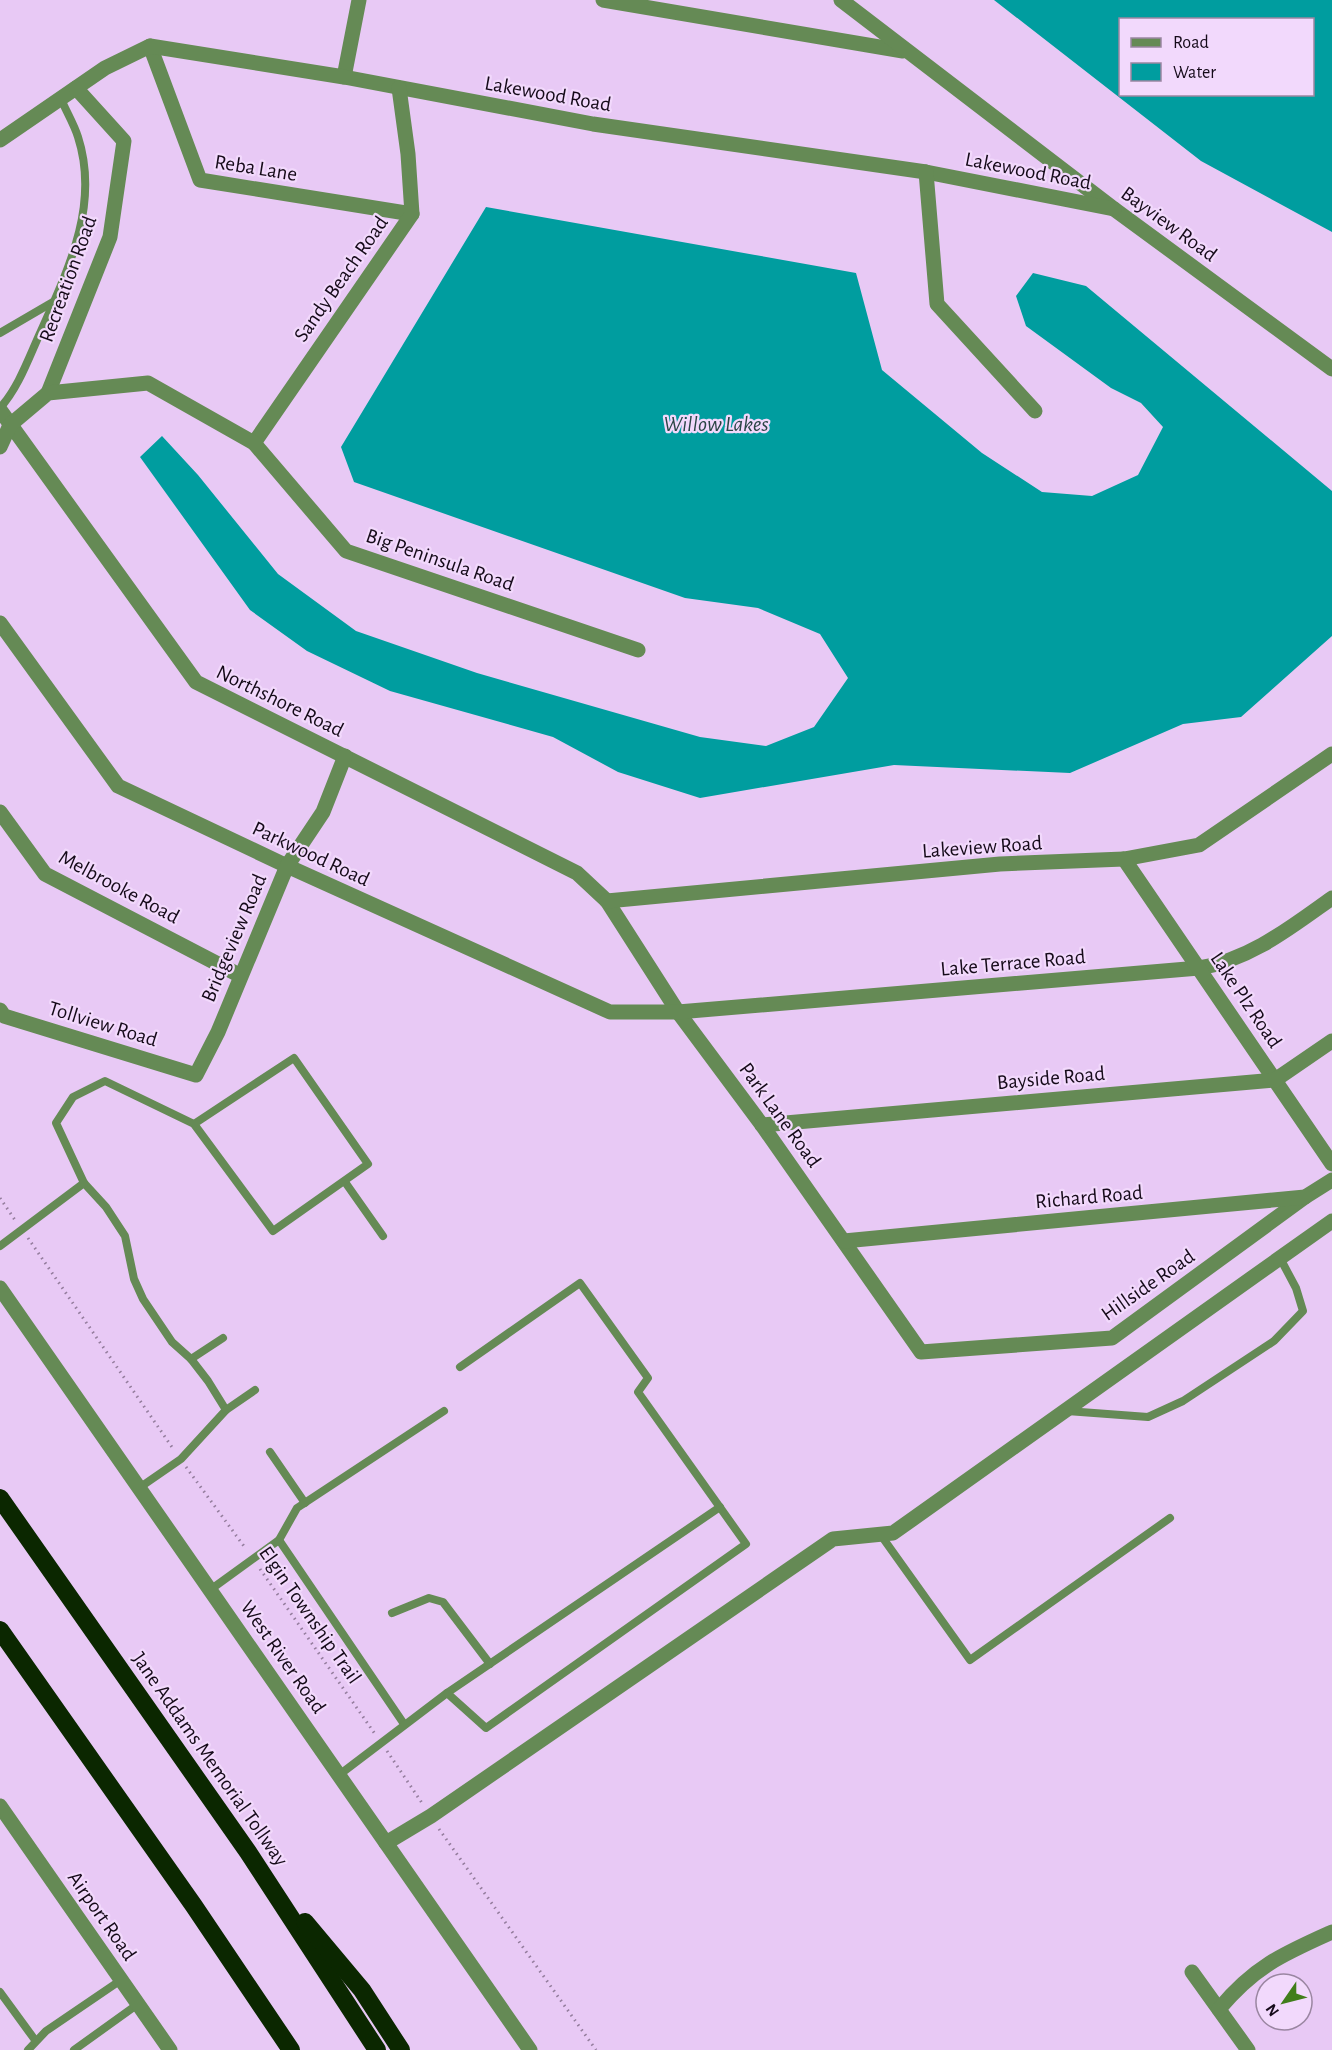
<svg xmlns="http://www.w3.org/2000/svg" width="1332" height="2050" font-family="'Alegreya Sans',sans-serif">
<rect width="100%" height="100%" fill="#e8c9f5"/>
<g fill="#009d9f" fill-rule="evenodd">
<path d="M 994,0 L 1332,0 L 1332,232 L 1201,161 ZM 1120,20 L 1312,20 L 1312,94 L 1120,94 Z"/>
<path d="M 486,207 L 856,273 L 882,370 L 982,453 L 1042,492 L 1092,496 L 1138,475 L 1163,427 L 1141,403 L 1111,388 L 1026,326 L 1016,296 L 1033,273 L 1086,286 L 1332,491 L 1332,636 L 1241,717 L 1183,724 L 1070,773 L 894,765 L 700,798 L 618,772 L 553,737 L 390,691 L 307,651 L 250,610 L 140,457 L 162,436 L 198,475 L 278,574 L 356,631 L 477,673 L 700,737 L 766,746 L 814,727 L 848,678 L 820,634 L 758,608 L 685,598 L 354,482 L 341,447 Z"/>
</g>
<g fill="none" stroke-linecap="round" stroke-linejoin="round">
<g stroke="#947d9d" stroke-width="3" stroke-dasharray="1.5 4.5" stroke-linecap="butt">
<path d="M 0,1198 L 15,1220"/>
<path d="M 28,1238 L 174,1450"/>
<path d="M 186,1467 L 246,1549"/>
<path d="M 260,1569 L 375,1734"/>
<path d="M 387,1751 L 422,1803"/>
<path d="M 439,1829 L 596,2050"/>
</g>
<g stroke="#658a55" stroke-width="8">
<path d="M 0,333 L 53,302"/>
<path d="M 0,408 C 19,387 29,357 41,331 C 68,270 100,205 78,137 C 74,124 66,111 61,99"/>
<path d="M 345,1182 L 383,1236"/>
<path d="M 84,1183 L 106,1207 L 125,1236 L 134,1279 L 143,1299 L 172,1342 L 191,1359 L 208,1381 L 226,1410 L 181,1459 L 139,1488"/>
<path d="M 0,1246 L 84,1183 L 56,1123 L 73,1097 L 105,1081 L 194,1124 L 294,1058 L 368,1164 L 273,1231 L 194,1124"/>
<path d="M 191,1359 L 223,1338"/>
<path d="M 226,1410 L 255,1390"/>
<path d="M 1067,1411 L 1148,1417 L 1183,1401 L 1274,1341 L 1303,1311 L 1296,1288 L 1280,1258"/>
<path d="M 270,1452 L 305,1503"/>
<path d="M 880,1534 L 970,1660 L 1170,1518"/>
<path d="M 279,1540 L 404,1724"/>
<path d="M 210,1590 L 279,1540 L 297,1508 L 444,1411"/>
<path d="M 392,1613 L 429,1598 L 443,1602 L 490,1664"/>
<path d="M 447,1693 L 720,1507"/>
<path d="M 339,1775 L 447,1693 L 486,1728 L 746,1544 L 638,1392 L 648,1378 L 580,1283 L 460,1367"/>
<path d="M 0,1992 L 35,2040"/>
<path d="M 28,2050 L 46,2031 L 121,1980"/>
<path d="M 74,2050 L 138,2004"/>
</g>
<g stroke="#658a55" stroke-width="15">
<path d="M 603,0 L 903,51"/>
<path d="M 841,0 L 1114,209 L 1332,369"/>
<path d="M 150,46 L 200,180 L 412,214"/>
<path d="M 344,77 L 359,0"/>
<path d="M 0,140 L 105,68 L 150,46 L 344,77 L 593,124 L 926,172 L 1114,209"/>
<path d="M 926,172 L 937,304 L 1035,411"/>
<path d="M 48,393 L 110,237 L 124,141 L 76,88"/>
<path d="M 0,410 L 196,682 L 577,873 L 607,901 L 678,1012 L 762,1125 L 921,1352 L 1112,1338 L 1305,1197"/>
<path d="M 254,443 L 412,214 L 408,154 L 399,88"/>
<path d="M 0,447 L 10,425 L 48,393 L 148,383 L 254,443 L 346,551 L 638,650"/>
<path d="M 0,623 L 118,786 L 287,866 L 610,1012 L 678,1012 L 1199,968 C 1250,960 1291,927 1332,898"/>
<path d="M 0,812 L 45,874 L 239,975"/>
<path d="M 1124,859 L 1332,1164"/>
<path d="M 607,901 L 1000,864 L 1124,859 L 1199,845 L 1332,754"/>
<path d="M 0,1010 L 4,1016 L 196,1075 L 218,1032 L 287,866 L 323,812 L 345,756"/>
<path d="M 762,1125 L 1275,1080 L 1332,1041"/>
<path d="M 844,1241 L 1305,1197 L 1332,1180"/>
<path d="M 0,1288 L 530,2050"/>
<path d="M 0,1806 L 170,2050"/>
<path d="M 386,1843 L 431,1816 L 833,1539 L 893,1533 L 1332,1221"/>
<path d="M 1192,1972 L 1248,2050"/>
<path d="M 1219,2009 C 1255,1966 1283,1954 1332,1932"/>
</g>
<g stroke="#0b2700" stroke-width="18">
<path d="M 0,1498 L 248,1852 L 377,2050"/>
<path d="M 0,1630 L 194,1906 L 291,2050"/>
<path d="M 305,1922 L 362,1990 L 401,2050"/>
</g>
</g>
<g text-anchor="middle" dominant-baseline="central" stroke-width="4.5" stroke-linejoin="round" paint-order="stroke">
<g font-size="21" fill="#150a19" stroke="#f2d9fc">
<text transform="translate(548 94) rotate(10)">Lakewood Road</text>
<text transform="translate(256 168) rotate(9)">Reba Lane</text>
<text transform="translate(1028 171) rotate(11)">Lakewood Road</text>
<text transform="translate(1169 224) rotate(36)">Bayview Road</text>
<text transform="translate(68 279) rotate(-70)">Recreation Road</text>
<text transform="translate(341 279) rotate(-55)">Sandy Beach Road</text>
<text transform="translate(440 560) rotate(19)">Big Peninsula Road</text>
<text transform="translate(280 701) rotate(26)">Northshore Road</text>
<text transform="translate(982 847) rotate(-4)">Lakeview Road</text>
<text transform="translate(311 854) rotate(25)">Parkwood Road</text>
<text transform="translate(119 887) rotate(28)">Melbrooke Road</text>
<text transform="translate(234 938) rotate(-67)">Bridgeview Road</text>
<text transform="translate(1013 963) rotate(-5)">Lake Terrace Road</text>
<text transform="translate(1246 1000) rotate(56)">Lake Plz Road</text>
<text transform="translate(103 1024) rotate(17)">Tollview Road</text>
<text transform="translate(1051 1078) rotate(-5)">Bayside Road</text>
<text transform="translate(780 1115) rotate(54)">Park Lane Road</text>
<text transform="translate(1089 1197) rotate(-5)">Richard Road</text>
<text transform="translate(1148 1285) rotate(-35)">Hillside Road</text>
<text transform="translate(310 1615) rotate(55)">Elgin Township Trail</text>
<text transform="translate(283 1657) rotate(55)">West River Road</text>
<text transform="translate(210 1759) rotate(55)">Jane Addams Memorial Tollway</text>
<text transform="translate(102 1916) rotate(55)">Airport Road</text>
</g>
<g font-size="22" font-style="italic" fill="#2a4545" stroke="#f2d9fc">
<text x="716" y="424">Willow Lakes</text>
</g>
</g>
<rect x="1119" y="18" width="195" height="78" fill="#f2d9fc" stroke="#9a86a1" stroke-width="1.5"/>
<rect x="1131" y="38" width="30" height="9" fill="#658a55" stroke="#9a86a1" stroke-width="1.5"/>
<text x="1173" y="48" font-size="18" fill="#150a19">Road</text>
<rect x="1131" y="63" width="30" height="18" fill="#009d9f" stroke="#9a86a1" stroke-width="1.5"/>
<text x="1173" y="78" font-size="18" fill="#150a19">Water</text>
<g transform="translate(1284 2002) rotate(235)"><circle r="28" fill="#f2d9fc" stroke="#9a86a1" stroke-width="1.5"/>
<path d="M0-4.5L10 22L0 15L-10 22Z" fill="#417e1b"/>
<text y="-9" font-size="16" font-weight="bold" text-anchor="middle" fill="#150a19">N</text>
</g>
</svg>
